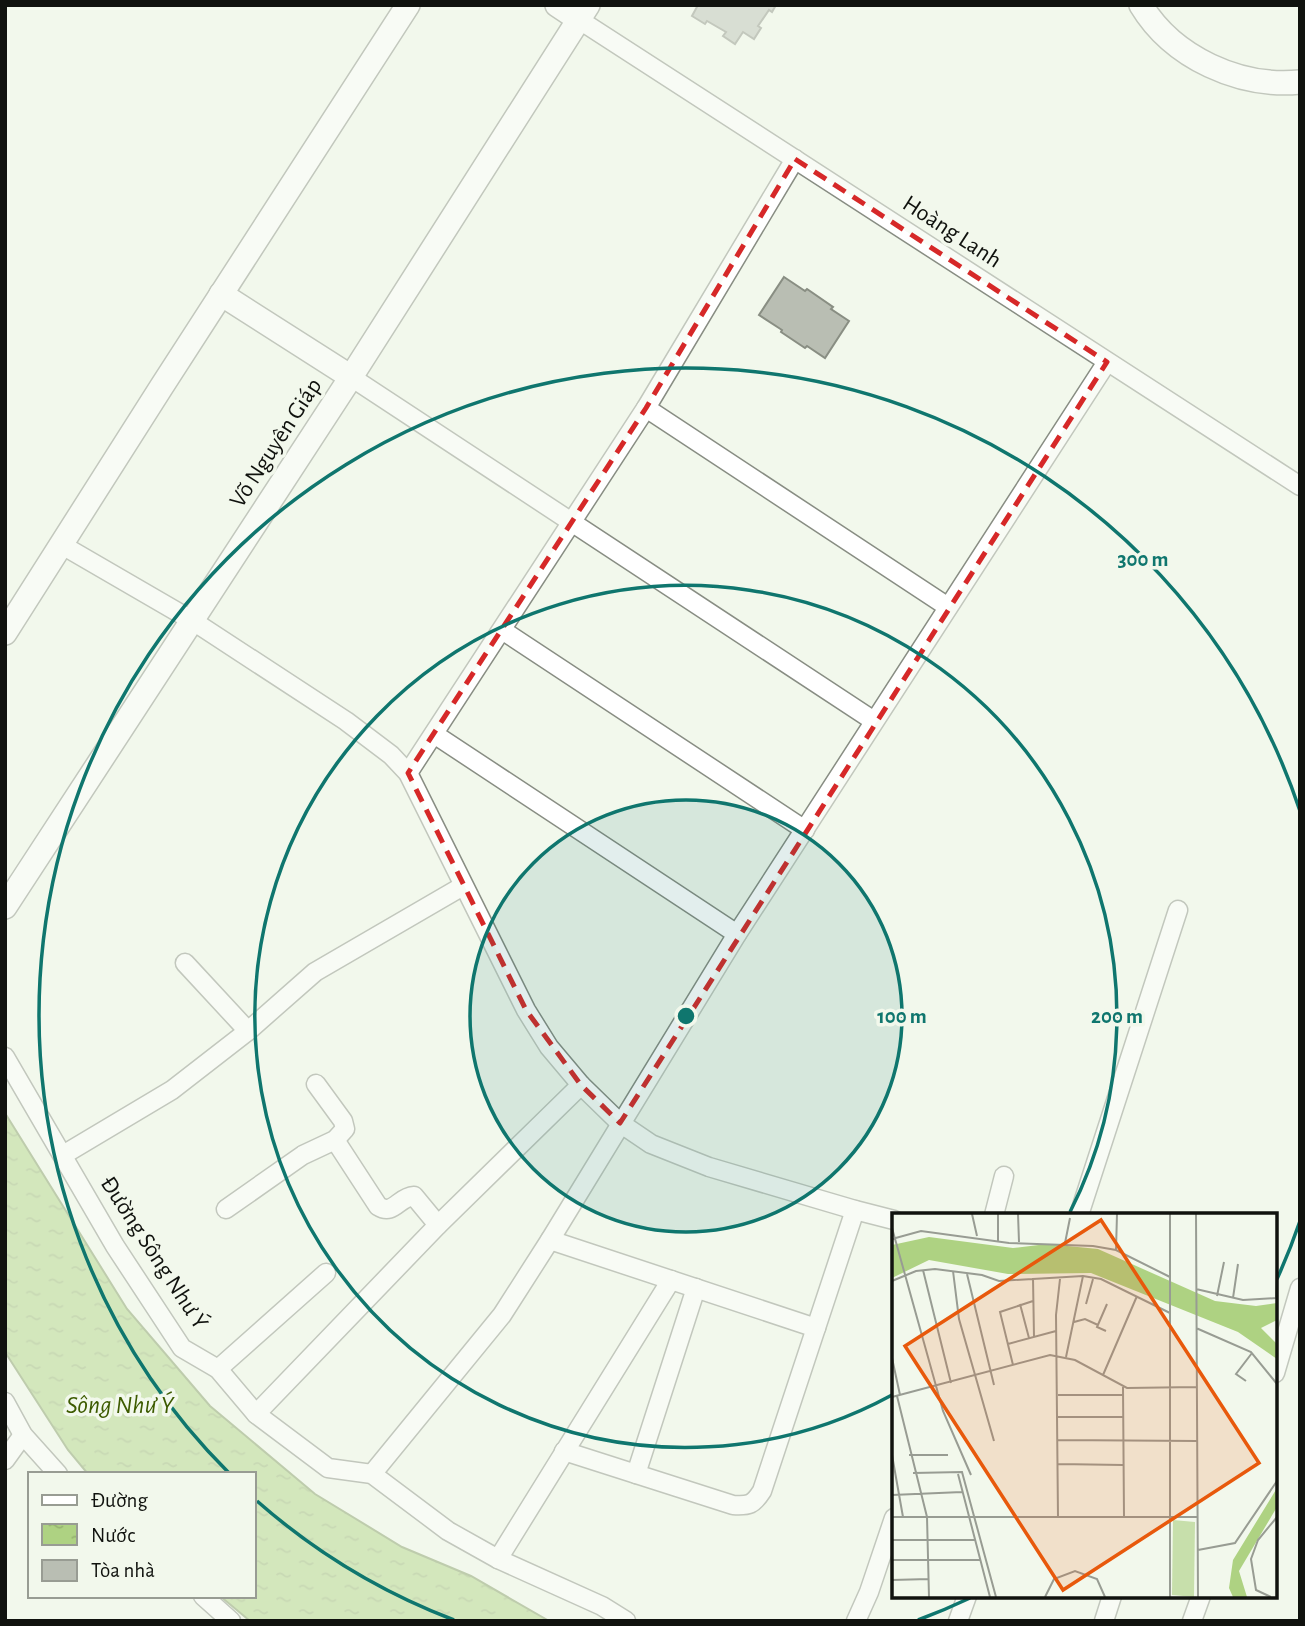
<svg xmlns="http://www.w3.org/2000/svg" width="1305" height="1626" font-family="'Alegreya Sans',sans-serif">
<defs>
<pattern id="water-ripples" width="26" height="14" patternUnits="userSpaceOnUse" patternTransform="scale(1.75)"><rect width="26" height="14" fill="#aed282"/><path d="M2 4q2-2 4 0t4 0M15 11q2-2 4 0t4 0" fill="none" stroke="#95b36f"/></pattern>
</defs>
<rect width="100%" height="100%" fill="#f2f8ec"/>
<path fill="url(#water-ripples)" stroke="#7f985f" stroke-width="2" d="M 5,1113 L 127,1309 L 210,1406 L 315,1494 L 402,1547 L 471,1576 L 549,1621 L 250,1621 L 220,1596 L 254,1596 L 254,1474 L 88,1474 L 68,1450 L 5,1352 Z"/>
<g fill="#b9beb3" stroke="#898e83" stroke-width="2">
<path d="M 698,5 L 776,5 L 772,12 L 769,10 L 758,26 L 761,28 L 754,39 L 743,32 L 735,44 L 723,36 L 726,32 L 707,21 L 705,24 L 692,16 Z"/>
<path d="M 784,277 L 805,291 L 807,289 L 833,307 L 831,309 L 849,321 L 825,358 L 807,346 L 805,348 L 781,332 L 782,330 L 759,315 Z"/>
</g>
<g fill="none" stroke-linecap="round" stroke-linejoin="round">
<g stroke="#888d83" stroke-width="21">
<g id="street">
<path d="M 578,19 L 1300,486"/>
<path d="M 351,377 L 874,721"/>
<path d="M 646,408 L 948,607"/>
<path d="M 62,545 L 193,621 L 346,721 L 391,755 L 408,773 L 526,1010 L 549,1047 L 581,1085 L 620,1123 L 651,1144 L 709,1167 L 855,1210 L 894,1220"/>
<path d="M 502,630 L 805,830"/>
<path d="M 434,734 L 737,934"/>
<path d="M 408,773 L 646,408 L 795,159"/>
<path d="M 185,963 L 248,1031"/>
<path d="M 5,1057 L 115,1246 L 182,1348 L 218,1369 L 256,1414 L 328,1468 L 372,1474 L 448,1531 L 498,1559 L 602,1606 L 626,1621"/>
<path d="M 335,1140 L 378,1206 C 394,1216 398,1197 414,1196 L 438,1225"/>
<path d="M 63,1155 L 172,1090 L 248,1031 L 315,972 L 463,886"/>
<path d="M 226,1209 L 303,1155 L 335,1140 L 345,1129 L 343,1121 L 316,1084"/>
<path d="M 994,1215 L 1004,1176"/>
<path d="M 1079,1215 L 1178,910"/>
<path d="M 550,1240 L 816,1328"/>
<path d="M 218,1369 L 326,1273"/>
<path d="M 1275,1373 L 1300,1288"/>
<path d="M 5,1402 L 23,1435 L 58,1474"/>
<path d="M 256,1414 L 438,1225 L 581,1085"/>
<path d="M 564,1451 L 733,1505 C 749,1506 753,1505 762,1491 L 855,1210"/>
<path d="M 5,1460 L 23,1435"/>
<path d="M 372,1474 L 502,1315 L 550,1240 L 737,934 L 1107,362"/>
<path d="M 636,1474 L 696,1288"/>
<path d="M 498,1559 L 671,1280"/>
<path d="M 203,1596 L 231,1621"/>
<path d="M 856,1621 L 869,1592 L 894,1518"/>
<path d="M 958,1621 L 967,1596"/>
<path d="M 1104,1621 L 1112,1596"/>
<path d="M 1192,1621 L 1201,1596"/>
</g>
</g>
<g stroke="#888d83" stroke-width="26">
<g id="secondary">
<path d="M 557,5 L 578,19"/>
<path d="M 1141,5 C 1173,58 1240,88 1300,82"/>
<path d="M 221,294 L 351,377"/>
<path d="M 5,633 L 162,386 L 408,5"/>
<path d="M 5,907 L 351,377 L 588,5"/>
</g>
</g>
<use href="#street" stroke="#fff" stroke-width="18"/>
<use href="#secondary" stroke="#fff" stroke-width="23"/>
</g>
<path d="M0 0H1305V1626H0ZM 795,159 L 1107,362 L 620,1123 L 581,1085 L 526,1010 L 408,773 L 646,408 Z" fill="#f2f8ec" fill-opacity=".55" fill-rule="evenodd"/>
<path fill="none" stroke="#d62828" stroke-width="5" stroke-dasharray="14 9" stroke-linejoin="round" d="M 795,159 L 1107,362 L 620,1123 L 581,1085 L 526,1010 L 408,773 L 646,408 Z"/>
<circle cx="686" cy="1016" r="216" fill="#0f766e" fill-opacity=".12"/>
<g fill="none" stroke="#0f766e" stroke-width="3.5">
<circle cx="686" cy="1016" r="216"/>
<path d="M892 1395A431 431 0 1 1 1070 1212"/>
<path d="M1300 1221A647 647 0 0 1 1277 1279M970 1598A647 647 0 0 1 918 1620M454 1620A647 647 0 0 1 257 1501M229 1473A647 647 0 1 1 1300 811"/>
</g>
<g text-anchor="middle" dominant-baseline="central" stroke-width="7" stroke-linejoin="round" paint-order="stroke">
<g font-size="24" fill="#10120e" stroke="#f2f8ec">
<text transform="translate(952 232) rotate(33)">Hoàng Lanh</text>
<text transform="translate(276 443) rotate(-57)">Võ Nguyên Giáp</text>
<text transform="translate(154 1253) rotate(57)">Đường Sông Như Ý</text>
</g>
<g font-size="26" font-style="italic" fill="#3d5b00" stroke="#f2f8ec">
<text x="120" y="1405">Sông Như Ý</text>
</g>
</g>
<g transform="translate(892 1213)">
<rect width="385" height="385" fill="#f2f8ec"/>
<path d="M 281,307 L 303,309 L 302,384 L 280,382 Z" fill="#c7dfab"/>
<path d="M 37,24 L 121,35 L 155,31 L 206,36 L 323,88 L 364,93 L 385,90 L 385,107 L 369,115 L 385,131 L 385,146 L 346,119 L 199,60 L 116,61 L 37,47 L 0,65 L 0,32 ZM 385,275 L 385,294 L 347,358 L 355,384 L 341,384 L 337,375 L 341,347 Z" fill="#aed282"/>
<path fill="none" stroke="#989c93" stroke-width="2" d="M 80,1 L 85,23M 126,1 L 127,29M 278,1 L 278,384M 304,1 L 306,384M 0,15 L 51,198 L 79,262M 0,26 L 29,18 L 117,30 L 201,33 L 224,37 L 278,64M 106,28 L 106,1M 173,30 L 178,5M 224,37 L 225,1M 31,57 L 59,170M 61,58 L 67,106 L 102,228M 75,61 L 102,172M 141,65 L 142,124M 0,68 L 24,58 L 43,56 L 90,62 L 107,68 L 191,63 L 209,66 L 278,100M 304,76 L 351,87 L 385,85M 325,83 L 332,49M 341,85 L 346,51M 384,86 L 385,52M 128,91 L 137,125M 194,91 L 201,66M 182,109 L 193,106 L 206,112M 304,115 L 359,139 L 385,171M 214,118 L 205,114 L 215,91M 116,131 L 164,118M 174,144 L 191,63M 0,145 L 8,182M 121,152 L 108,99 L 141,88M 211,162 L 245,83M 354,168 L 344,161 L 360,140M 231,174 L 232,304M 166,182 L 231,182M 5,183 L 35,304 L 37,384M 0,184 L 158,142 L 183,147 L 235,175 L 305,174M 166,204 L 231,204M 166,227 L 305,228M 0,242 L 11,304M 17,242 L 56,242M 166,251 L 231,252M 21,260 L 70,259 L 104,384M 66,261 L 98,384M 0,282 L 70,279M 0,304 L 305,304M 166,304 L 164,102 L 168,66M 0,327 L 83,327M 306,337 L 343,330 L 385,268M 0,347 L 88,347M 0,367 L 37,366M 153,384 L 162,366 L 183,358 L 205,366 L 213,384M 379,384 L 364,377 L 359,346 L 366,327 L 385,304"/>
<path fill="#e8590c" fill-opacity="0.15" stroke="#e8590c" stroke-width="3.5" d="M 209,7 L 367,250 L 171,377 L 13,133 Z"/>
<rect width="385" height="385" fill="none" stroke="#10120e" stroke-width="3.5"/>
</g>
<circle cx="686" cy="1016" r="10" fill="#0f766e" stroke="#f2f8ec" stroke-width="3.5"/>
<g font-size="21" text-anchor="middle" font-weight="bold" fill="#0f766e" stroke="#f2f8ec" stroke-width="7" stroke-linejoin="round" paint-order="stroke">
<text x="1143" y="566">300 m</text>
<text x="902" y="1023">100 m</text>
<text x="1117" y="1023">200 m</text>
</g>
<rect width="1305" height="1626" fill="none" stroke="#10120e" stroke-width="14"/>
<rect x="28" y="1472" width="228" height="126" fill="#f2f8ec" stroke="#989c93" stroke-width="2"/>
<rect x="42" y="1495" width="35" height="10" fill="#ffffff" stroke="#989c93" stroke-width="2"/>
<text x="91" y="1507" font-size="21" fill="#10120e">Đường</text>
<rect x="42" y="1524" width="35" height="21" fill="url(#water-ripples)" stroke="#989c93" stroke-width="2"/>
<text x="91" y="1542" font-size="21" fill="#10120e">Nước</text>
<rect x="42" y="1560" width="35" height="21" fill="#b9beb3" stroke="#989c93" stroke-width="2"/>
<text x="91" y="1577" font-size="21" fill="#10120e">Tòa nhà</text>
</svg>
